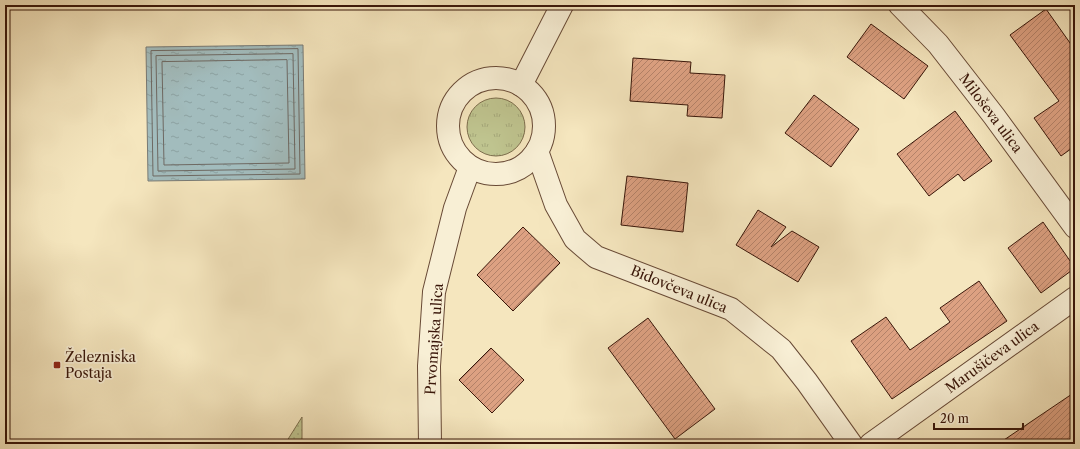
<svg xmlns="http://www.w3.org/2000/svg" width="1080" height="449" font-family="'Libre Caslon Text',serif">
<defs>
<pattern id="grass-tufts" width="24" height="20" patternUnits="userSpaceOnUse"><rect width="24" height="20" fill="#bfc48f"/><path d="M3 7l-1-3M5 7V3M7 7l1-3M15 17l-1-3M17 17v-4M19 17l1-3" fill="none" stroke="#a5a87a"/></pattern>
<pattern id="park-dots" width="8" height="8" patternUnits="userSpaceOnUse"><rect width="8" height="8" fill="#bfc48f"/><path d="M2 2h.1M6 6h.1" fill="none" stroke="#a5a87a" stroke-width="1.8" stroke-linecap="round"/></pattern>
<pattern id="water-ripples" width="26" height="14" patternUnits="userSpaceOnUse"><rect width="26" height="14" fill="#a2bcbd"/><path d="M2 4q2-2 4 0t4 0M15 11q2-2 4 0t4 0" fill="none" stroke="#8ca1a1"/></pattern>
<pattern id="building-hatch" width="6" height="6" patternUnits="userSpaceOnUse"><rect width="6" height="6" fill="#dda182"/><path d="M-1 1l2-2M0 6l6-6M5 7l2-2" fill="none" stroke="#b48269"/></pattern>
</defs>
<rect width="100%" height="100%" fill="#f5e6be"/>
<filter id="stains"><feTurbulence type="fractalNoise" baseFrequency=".005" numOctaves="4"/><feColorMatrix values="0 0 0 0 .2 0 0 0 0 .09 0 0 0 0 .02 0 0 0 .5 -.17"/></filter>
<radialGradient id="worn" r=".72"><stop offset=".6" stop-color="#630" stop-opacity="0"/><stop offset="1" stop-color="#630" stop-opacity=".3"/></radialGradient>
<circle fill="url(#grass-tufts)" stroke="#7c6d4c" cx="496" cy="127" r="29"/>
<path fill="url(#park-dots)" stroke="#7c6d4c" d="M 302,417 L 302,444 L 285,444 Z"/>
<path fill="url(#water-ripples)" stroke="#787a75" d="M 303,45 L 305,179 L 148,181 L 146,47 Z"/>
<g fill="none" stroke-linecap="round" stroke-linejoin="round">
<g stroke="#6e6963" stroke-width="1">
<path d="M 298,49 L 300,174 L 153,176 L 151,51 Z"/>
<path d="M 293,54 L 295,169 L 158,171 L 156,56 Z"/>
<path d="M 287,60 L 289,163 L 164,165 L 162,62 Z"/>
</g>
</g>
<g fill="url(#building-hatch)" stroke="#391609">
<path d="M 1046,9 L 1075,50 L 1075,146 L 1061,156 L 1034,118 L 1059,101 L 1010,35 Z"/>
<path d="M 871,24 L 928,66 L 904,99 L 847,57 Z"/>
<path d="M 633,58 L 691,62 L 690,73 L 725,75 L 722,118 L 687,116 L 688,105 L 630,101 Z"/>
<path d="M 814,95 L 859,129 L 831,167 L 785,133 Z"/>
<path d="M 955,111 L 992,161 L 964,181 L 958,174 L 929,196 L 897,154 Z"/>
<path d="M 627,176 L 688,183 L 683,232 L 621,225 Z"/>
<path d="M 758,210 L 786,227 L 771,247 L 792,231 L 819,247 L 798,282 L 736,245 Z"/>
<path d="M 1043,222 L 1075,268 L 1041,293 L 1008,248 Z"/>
<path d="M 523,227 L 560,263 L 513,311 L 477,275 Z"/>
<path d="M 979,281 L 1007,321 L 892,399 L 851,341 L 886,317 L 910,350 L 950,322 L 940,308 Z"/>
<path d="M 648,318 L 715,409 L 675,439 L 608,348 Z"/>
<path d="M 491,348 L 524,380 L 492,413 L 459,380 Z"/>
<path d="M 1075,392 L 1075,444 L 998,444 Z"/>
</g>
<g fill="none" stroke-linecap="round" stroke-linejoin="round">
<g stroke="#684a36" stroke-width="24">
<g id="minor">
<path d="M 900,5 L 938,44 L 994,116 L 1075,227"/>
<path d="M 537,151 L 556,205 L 575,239 L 596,257 L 731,309 L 781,349 L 807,382 L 851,444"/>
<path d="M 871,444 L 1075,298"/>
</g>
</g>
<g stroke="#684a36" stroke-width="24">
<g id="tertiary">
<circle cx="496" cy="126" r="48"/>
<path d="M 521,85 L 562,5"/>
<path d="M 430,444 L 429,366 L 434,292 L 455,208 L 470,167"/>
</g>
</g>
<use href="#minor" stroke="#f8efd5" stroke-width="22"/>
<use href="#tertiary" stroke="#f8efd5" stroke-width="22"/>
</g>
<rect fill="#8f2418" stroke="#f8efd5" stroke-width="1.5" x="53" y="361" width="8" height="8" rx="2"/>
<g text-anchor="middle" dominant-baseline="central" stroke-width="3.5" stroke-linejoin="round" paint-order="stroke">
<g font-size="14" fill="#391609" stroke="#f8efd5">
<text transform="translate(991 113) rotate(53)">Miloševa ulica</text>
<text transform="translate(679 289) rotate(22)">Bidovčeva ulica</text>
<text transform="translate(434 339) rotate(-86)">Prvomajska ulica</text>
<text transform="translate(992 357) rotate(-36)">Marušičeva ulica</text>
</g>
<g font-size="14" fill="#391609" stroke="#f8efd5" text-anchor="start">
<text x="65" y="357">Železniska<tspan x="65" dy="16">Postaja</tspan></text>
</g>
</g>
<rect width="1080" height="449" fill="none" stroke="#f5e6be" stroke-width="20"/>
<rect x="6" y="6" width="1068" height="437" fill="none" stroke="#391609" stroke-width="2"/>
<rect x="10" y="10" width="1060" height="429" fill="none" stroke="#391609"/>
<path d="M934 423v6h89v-6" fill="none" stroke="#391609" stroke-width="2"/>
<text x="940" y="423" font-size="12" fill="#391609" stroke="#f8efd5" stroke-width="3" paint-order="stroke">20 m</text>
<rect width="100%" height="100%" filter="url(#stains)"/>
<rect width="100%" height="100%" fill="url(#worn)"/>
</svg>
